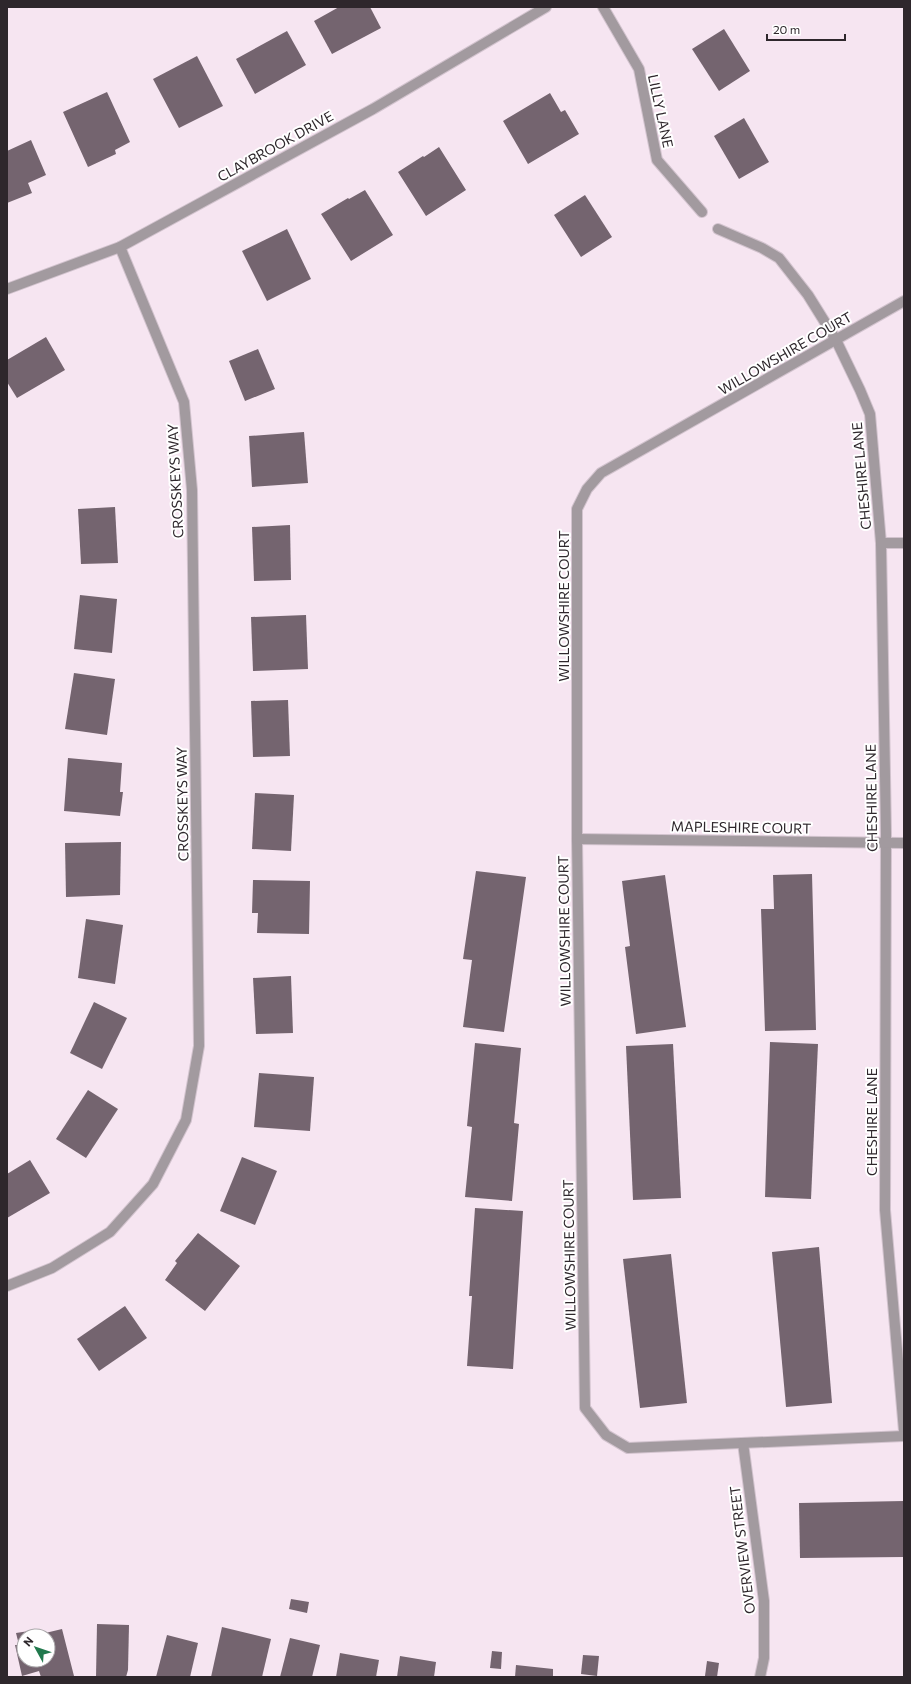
<svg xmlns="http://www.w3.org/2000/svg" width="911" height="1684" font-family="Commissioner,sans-serif">
<rect width="100%" height="100%" fill="#f6e5f1"/>
<g fill="#74646f">
<path d="M 339,7 L 370,7 L 381,28 L 332,54 L 314,21 Z"/>
<path d="M 724,29 L 750,71 L 719,91 L 692,49 Z"/>
<path d="M 287,31 L 306,65 L 255,94 L 236,59 Z"/>
<path d="M 197,56 L 223,106 L 179,128 L 153,79 Z"/>
<path d="M 107,92 L 130,142 L 115,150 L 116,154 L 88,167 L 63,112 Z"/>
<path d="M 550,93 L 561,112 L 565,110 L 579,134 L 528,164 L 503,121 Z"/>
<path d="M 744,118 L 769,162 L 739,179 L 714,136 Z"/>
<path d="M 31,140 L 46,175 L 28,183 L 32,193 L 7,203 L 7,151 Z"/>
<path d="M 439,147 L 466,190 L 426,216 L 398,172 L 423,156 L 424,157 Z"/>
<path d="M 365,190 L 393,235 L 351,261 L 321,214 L 348,198 L 349,199 Z"/>
<path d="M 585,195 L 612,237 L 581,257 L 554,215 Z"/>
<path d="M 287,229 L 311,279 L 267,301 L 242,251 Z"/>
<path d="M 46,337 L 65,370 L 17,398 L 7,382 L 7,360 Z"/>
<path d="M 258,349 L 275,389 L 245,401 L 229,361 Z"/>
<path d="M 304,432 L 308,483 L 252,487 L 249,436 Z"/>
<path d="M 115,507 L 118,563 L 81,564 L 78,509 Z"/>
<path d="M 290,525 L 291,580 L 254,581 L 252,527 Z"/>
<path d="M 80,595 L 117,599 L 112,653 L 74,649 Z"/>
<path d="M 306,615 L 308,669 L 253,671 L 251,617 Z"/>
<path d="M 74,673 L 115,679 L 107,735 L 65,729 Z"/>
<path d="M 288,700 L 290,756 L 253,757 L 251,701 Z"/>
<path d="M 68,758 L 122,763 L 120,792 L 123,792 L 120,816 L 64,811 Z"/>
<path d="M 255,793 L 294,795 L 291,851 L 252,849 Z"/>
<path d="M 121,842 L 120,895 L 66,897 L 65,843 Z"/>
<path d="M 476,871 L 526,877 L 504,1032 L 463,1027 L 472,960 L 463,959 Z"/>
<path d="M 812,874 L 816,1030 L 765,1031 L 761,909 L 774,909 L 773,875 Z"/>
<path d="M 665,875 L 686,1027 L 636,1034 L 625,947 L 630,946 L 622,881 Z"/>
<path d="M 253,880 L 310,881 L 309,934 L 257,933 L 258,913 L 252,913 Z"/>
<path d="M 86,919 L 123,925 L 115,984 L 78,978 Z"/>
<path d="M 291,976 L 293,1033 L 256,1034 L 253,978 Z"/>
<path d="M 94,1002 L 127,1018 L 102,1069 L 70,1053 Z"/>
<path d="M 770,1042 L 818,1044 L 811,1199 L 765,1197 Z"/>
<path d="M 475,1043 L 521,1048 L 514,1123 L 519,1124 L 512,1201 L 465,1197 L 472,1127 L 467,1126 Z"/>
<path d="M 673,1044 L 681,1198 L 633,1200 L 626,1046 Z"/>
<path d="M 259,1073 L 314,1077 L 310,1131 L 254,1127 Z"/>
<path d="M 88,1090 L 118,1109 L 86,1158 L 56,1139 Z"/>
<path d="M 242,1157 L 277,1171 L 255,1225 L 220,1211 Z"/>
<path d="M 30,1160 L 50,1193 L 7,1218 L 7,1174 Z"/>
<path d="M 475,1208 L 523,1211 L 513,1369 L 467,1366 L 472,1296 L 469,1296 Z"/>
<path d="M 198,1233 L 240,1266 L 205,1311 L 165,1280 L 177,1263 L 175,1261 Z"/>
<path d="M 819,1247 L 832,1403 L 786,1407 L 772,1252 Z"/>
<path d="M 671,1254 L 687,1403 L 640,1408 L 623,1259 Z"/>
<path d="M 125,1306 L 147,1338 L 99,1371 L 77,1339 Z"/>
<path d="M 904,1501 L 904,1557 L 800,1558 L 799,1503 Z"/>
<path d="M 291,1599 L 309,1602 L 307,1613 L 289,1609 Z"/>
<path d="M 97,1624 L 129,1625 L 128,1670 L 126,1677 L 96,1677 Z"/>
<path d="M 222,1627 L 271,1639 L 262,1677 L 211,1677 Z"/>
<path d="M 62,1629 L 74,1676 L 41,1677 L 39,1671 L 22,1676 L 15,1645 L 19,1645 L 16,1633 L 29,1631 L 31,1636 L 24,1636 L 24,1660 L 48,1660 L 48,1636 L 37,1635 Z"/>
<path d="M 167,1635 L 198,1643 L 190,1677 L 156,1677 Z"/>
<path d="M 290,1638 L 320,1645 L 312,1677 L 280,1677 Z"/>
<path d="M 492,1651 L 502,1652 L 501,1669 L 490,1668 Z"/>
<path d="M 340,1653 L 379,1660 L 376,1677 L 336,1677 Z"/>
<path d="M 583,1655 L 599,1656 L 597,1676 L 581,1674 Z"/>
<path d="M 400,1656 L 436,1662 L 434,1677 L 397,1677 Z"/>
<path d="M 707,1661 L 719,1663 L 717,1677 L 705,1676 Z"/>
<path d="M 516,1665 L 553,1669 L 553,1677 L 515,1677 Z"/>
</g>
<g fill="none" stroke-linecap="round" stroke-linejoin="round">
<g stroke="#d2c3ce" stroke-width="12">
<g id="minor">
<path d="M 603,7 L 639,69 L 657,160 L 702,212"/>
<path d="M 718,229 L 762,248 L 779,258 L 808,295 L 836,340 L 860,390 L 870,414 L 881,543 L 886,833 L 885,1210 L 904,1431"/>
<path d="M 7,289 L 120,247 L 373,109 L 546,7"/>
<path d="M 904,301 L 601,473 L 587,489 L 577,509 L 577,839 L 585,1408 L 606,1435 L 628,1448 L 904,1436"/>
<path d="M 881,543 L 904,543"/>
<path d="M 577,839 L 904,843"/>
<path d="M 7,1286 L 52,1268 L 110,1232 L 153,1184 L 186,1120 L 199,1046 L 192,490 L 184,402 L 120,247"/>
<path d="M 743,1443 L 764,1601 L 764,1658 L 760,1677"/>
</g>
</g>
<use href="#minor" stroke="#a29a9f" stroke-width="10"/>
</g>
<g text-anchor="middle" dominant-baseline="central" stroke-width="4" stroke-linejoin="round" paint-order="stroke">
<g font-size="14" fill="#2e272c" stroke="#fff">
<text transform="translate(661 111) rotate(78)">LILLY LANE</text>
<text transform="translate(275 146) rotate(-29)">CLAYBROOK DRIVE</text>
<text transform="translate(785 353) rotate(-30)">WILLOWSHIRE COURT</text>
<text transform="translate(861 476) rotate(-95)">CHESHIRE LANE</text>
<text transform="translate(175 481) rotate(-93)">CROSSKEYS WAY</text>
<text transform="translate(563 606) rotate(-90)">WILLOWSHIRE COURT</text>
<text transform="translate(871 798) rotate(-91)">CHESHIRE LANE</text>
<text transform="translate(182 804) rotate(-91)">CROSSKEYS WAY</text>
<text transform="translate(741 827) rotate(1)">MAPLESHIRE COURT</text>
<text transform="translate(564 931) rotate(-91)">WILLOWSHIRE COURT</text>
<text transform="translate(871 1122) rotate(-90)">CHESHIRE LANE</text>
<text transform="translate(569 1255) rotate(-91)">WILLOWSHIRE COURT</text>
<text transform="translate(742 1550) rotate(-97)">OVERVIEW STREET</text>
</g>
</g>
<rect width="911" height="1684" fill="none" stroke="#2e272c" stroke-width="16"/>
<g transform="translate(36 1648) rotate(310)"><circle r="19" fill="#ffffff" stroke="#aba9ab"/>
<path d="M0-3L7 15L0 10L-7 15Z" fill="#21794d"/>
<text y="-6" font-size="11" font-weight="bold" text-anchor="middle" fill="#2e272c">N</text>
</g>
<path d="M767 34v6h78v-6" fill="none" stroke="#2e272c" stroke-width="2"/>
<text x="773" y="34" font-size="12" fill="#2e272c" stroke="#ffffff" stroke-width="3" paint-order="stroke">20 m</text>
</svg>
